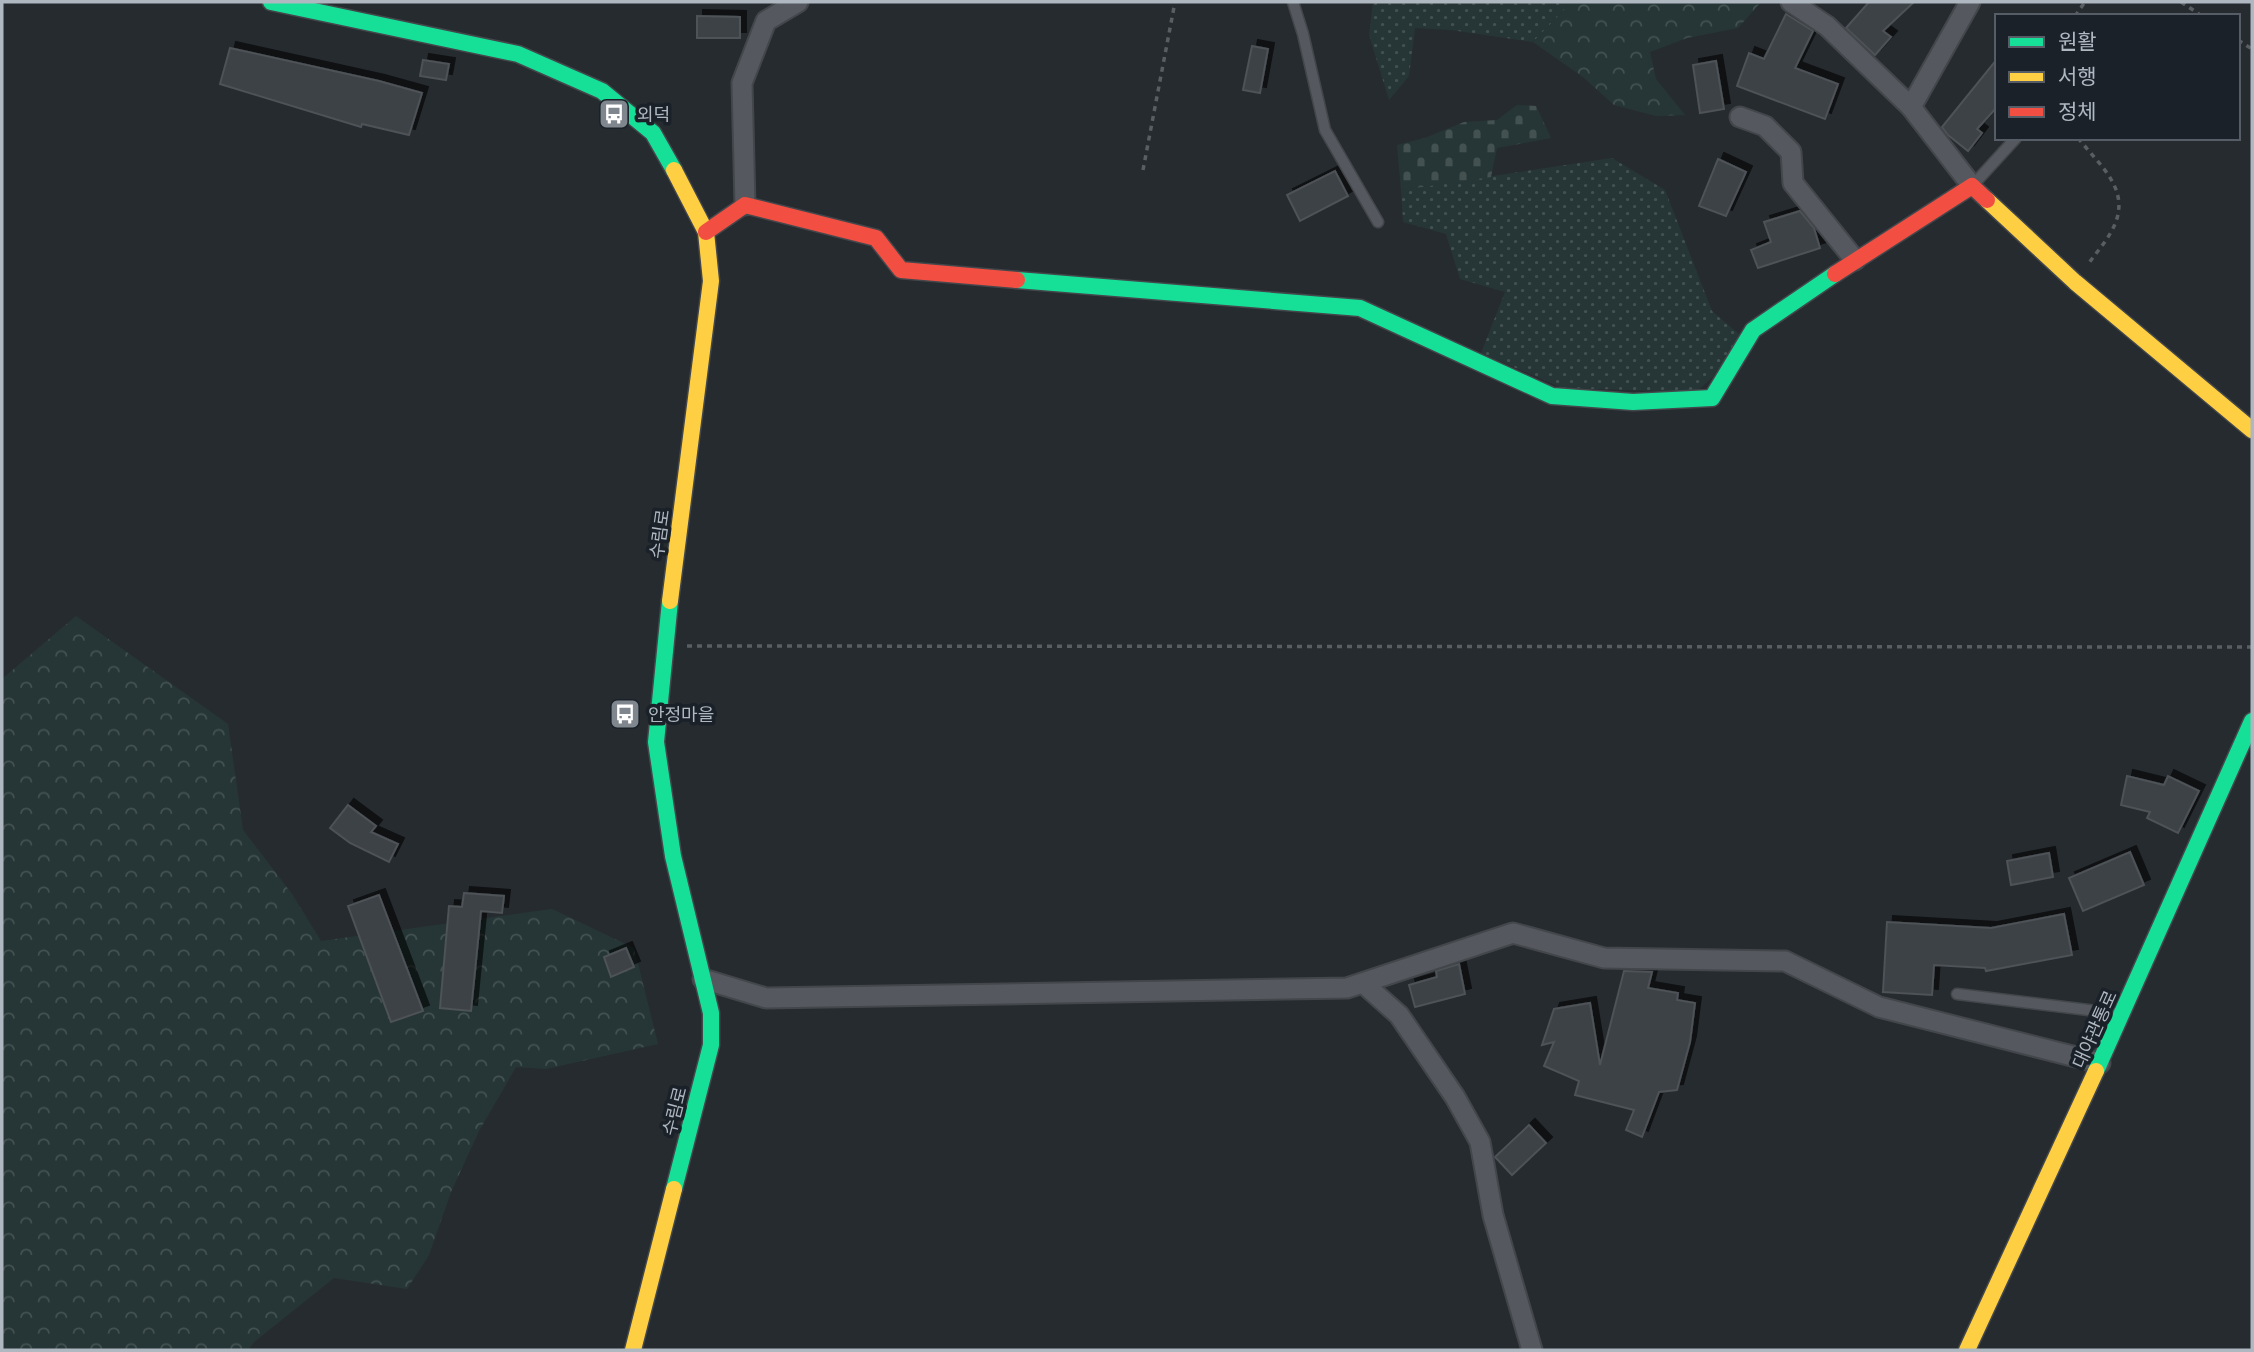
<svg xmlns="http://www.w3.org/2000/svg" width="2254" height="1352" font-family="Manrope,'Noto Sans KR',sans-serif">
<defs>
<pattern id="grass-dots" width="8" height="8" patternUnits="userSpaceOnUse" patternTransform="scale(1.75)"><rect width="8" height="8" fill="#263636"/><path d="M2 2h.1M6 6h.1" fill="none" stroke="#435151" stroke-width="1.8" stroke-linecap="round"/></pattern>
<pattern id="forest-crowns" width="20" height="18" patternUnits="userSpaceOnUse" patternTransform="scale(1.75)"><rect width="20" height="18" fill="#263636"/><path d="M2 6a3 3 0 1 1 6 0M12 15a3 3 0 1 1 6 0" fill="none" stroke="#435151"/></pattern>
<pattern id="cemetery-stones" width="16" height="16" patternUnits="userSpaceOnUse" patternTransform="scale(1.75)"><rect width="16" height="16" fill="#263636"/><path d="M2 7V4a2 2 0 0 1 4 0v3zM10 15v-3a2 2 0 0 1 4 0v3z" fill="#435151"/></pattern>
<filter id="shadow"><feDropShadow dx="6" dy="-6" stdDeviation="0" flood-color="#0009"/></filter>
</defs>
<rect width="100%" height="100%" fill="#262b30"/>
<g fill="url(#grass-dots)">
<path d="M 1373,2 L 1567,2 L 1566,8 L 1533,42 L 1451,30 L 1415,28 L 1409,76 L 1389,100 L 1369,35 Z"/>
<path d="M 1612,158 L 1665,190 L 1712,311 L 1740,335 L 1712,378 L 1696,392 L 1562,388 L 1481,353 L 1505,292 L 1460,279 L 1446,234 L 1403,222 L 1401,190 Z"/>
</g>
<g fill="url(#forest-crowns)">
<path d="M 1567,2 L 1761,2 L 1738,28 L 1687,38 L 1650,52 L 1656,79 L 1685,115 L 1656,116 L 1614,105 L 1583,77 L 1533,42 L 1566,8 Z"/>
<path d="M 76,616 L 228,724 L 243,830 L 292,894 L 321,941 L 552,909 L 634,948 L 658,1044 L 546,1069 L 516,1067 L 479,1131 L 451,1192 L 429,1255 L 407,1289 L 334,1278 L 254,1342 L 248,1350 L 2,1350 L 2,679 Z"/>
</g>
<path fill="url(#cemetery-stones)" d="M 1517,105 L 1536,106 L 1551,138 L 1497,148 L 1491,177 L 1401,190 L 1397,145 L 1425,138 L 1464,122 L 1497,120 Z"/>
<g fill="#3e4246" stroke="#4d5257" stroke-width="2" filter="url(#shadow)">
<path d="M 1869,2 L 1914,2 L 1883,31 L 1891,37 L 1875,55 L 1846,28 Z"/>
<path d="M 1786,14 L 1813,31 L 1795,68 L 1838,84 L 1825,119 L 1737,86 L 1749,53 L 1764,59 Z"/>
<path d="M 697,16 L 740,17 L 740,38 L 697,38 Z"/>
<path d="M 1252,46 L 1268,49 L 1260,93 L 1243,90 Z"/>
<path d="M 230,48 L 379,81 L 422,93 L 409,135 L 362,124 L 361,127 L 220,84 Z"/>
<path d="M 1997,59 L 1997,107 L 1977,129 L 1982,133 L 1968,151 L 1948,135 L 1942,127 Z"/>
<path d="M 423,60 L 449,64 L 446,80 L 420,76 Z"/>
<path d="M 1716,61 L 1724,109 L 1700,113 L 1693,65 Z"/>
<path d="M 1718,159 L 1746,172 L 1726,216 L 1699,206 Z"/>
<path d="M 1335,171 L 1348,196 L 1300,221 L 1287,195 Z"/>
<path d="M 1800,211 L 1814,228 L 1820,248 L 1758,268 L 1751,250 L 1771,242 L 1764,222 Z"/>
<path d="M 2127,776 L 2164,785 L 2168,776 L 2199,791 L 2178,833 L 2147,818 L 2150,812 L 2121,805 Z"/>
<path d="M 348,805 L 376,826 L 371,832 L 398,844 L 389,862 L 350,843 L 330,828 Z"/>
<path d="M 2130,852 L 2144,885 L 2083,911 L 2069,878 Z"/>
<path d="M 2049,853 L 2053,877 L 2011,885 L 2007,861 Z"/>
<path d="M 464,893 L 504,896 L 502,913 L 481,911 L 471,1011 L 440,1008 L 449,906 L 462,907 Z"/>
<path d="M 379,895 L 423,1011 L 391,1022 L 348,906 Z"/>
<path d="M 2064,914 L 2072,955 L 1986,971 L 1985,968 L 1934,965 L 1932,995 L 1883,992 L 1887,922 L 1991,928 Z"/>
<path d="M 626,948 L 634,967 L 611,977 L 604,957 Z"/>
<path d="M 1459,964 L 1465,994 L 1415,1007 L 1409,985 L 1437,977 L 1436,971 Z"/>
<path d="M 1624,971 L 1652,972 L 1648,988 L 1678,993 L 1677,1000 L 1695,1003 L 1690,1042 L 1677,1090 L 1659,1092 L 1642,1137 L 1626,1130 L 1634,1110 L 1575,1095 L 1579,1081 L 1544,1066 L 1554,1042 L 1542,1045 L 1554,1009 L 1590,1003 L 1600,1065 Z"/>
<path d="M 1529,1125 L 1546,1143 L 1512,1175 L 1495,1157 Z"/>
</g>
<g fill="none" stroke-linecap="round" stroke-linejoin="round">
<g stroke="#43474b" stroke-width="13">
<g id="lane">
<path d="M 1293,2 L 1303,34 L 1325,130 L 1378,222"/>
<path d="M 1973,185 L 2016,138"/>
<path d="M 1957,994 L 2121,1014"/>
</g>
</g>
<g stroke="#43474b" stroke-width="23">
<g id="street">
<path d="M 1791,2 L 1827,26 L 1911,107 L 1972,186"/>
<path d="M 1911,107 L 1970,2"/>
<path d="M 1740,117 L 1765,126 L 1791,152 L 1793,183 L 1855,260"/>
<path d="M 745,205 L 742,83 L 766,21 L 798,2"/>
<path d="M 703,979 L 766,998 L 1347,988 L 1513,933 L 1604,958 L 1785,961 L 1879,1007 L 2100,1063"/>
<path d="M 1363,983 L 1399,1015 L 1455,1097 L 1480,1142 L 1493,1215 L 1532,1350"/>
</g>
</g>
<g stroke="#43474b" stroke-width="19">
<g id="fast">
<path d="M 271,2 L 518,54 L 602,91 L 653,133 L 674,170"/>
<path d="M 1017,280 L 1360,308 L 1552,396 L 1633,402 L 1712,398 L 1753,330 L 1835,274"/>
<path d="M 670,601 L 656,742 L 673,856 L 711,1013 L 711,1045 L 674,1189"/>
<path d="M 2096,1071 L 2252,721"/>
</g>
</g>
<g stroke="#43474b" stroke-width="19">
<g id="slow">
<path d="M 1987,200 L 2075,282 L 2252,430"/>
<path d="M 670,601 L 711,281 L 706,232 L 674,170"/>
<path d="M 633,1350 L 674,1189"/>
<path d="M 1967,1350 L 2096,1071"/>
</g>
</g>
<g stroke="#43474b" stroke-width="19">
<g id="jam">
<path d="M 706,232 L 745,205 L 876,238 L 901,270 L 1017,280"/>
<path d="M 1835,274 L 1972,186 L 1987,200"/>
</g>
</g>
<g stroke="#595e62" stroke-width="3.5" stroke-dasharray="5 5" stroke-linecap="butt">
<path d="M 2181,2 L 2202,16"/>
<path d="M 2075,16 L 2085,2"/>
<path d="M 2238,40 L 2252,49"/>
<path d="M 2078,138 C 2102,168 2134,192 2111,232 C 2105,243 2096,253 2089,263"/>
<path d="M 1143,170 L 1175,2"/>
<path d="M 687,646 L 2252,647"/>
</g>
<use href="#lane" stroke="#55595f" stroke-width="10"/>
<use href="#street" stroke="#55595f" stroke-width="19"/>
<use href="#fast" stroke="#16e098" stroke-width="16"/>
<use href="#slow" stroke="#ffcf43" stroke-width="16"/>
<use href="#jam" stroke="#f24e42" stroke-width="16"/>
</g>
<defs>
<g id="bus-square" transform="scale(1.575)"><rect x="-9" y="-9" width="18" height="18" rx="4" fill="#7f868e" stroke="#1a2129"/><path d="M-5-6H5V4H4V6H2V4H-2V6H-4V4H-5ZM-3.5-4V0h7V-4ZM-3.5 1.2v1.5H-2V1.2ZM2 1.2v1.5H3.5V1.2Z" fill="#fff"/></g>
</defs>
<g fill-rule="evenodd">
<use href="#bus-square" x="614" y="114"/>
<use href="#bus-square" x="625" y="714"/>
</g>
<g text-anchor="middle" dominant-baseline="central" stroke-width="7" stroke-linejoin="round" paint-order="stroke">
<g font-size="18" fill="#afb7c1" stroke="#1a2129" text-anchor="start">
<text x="637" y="114">외덕</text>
<text x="648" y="714">안정마을</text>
</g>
<g font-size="18" fill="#afb7c1" stroke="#1a2129">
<text transform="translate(659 534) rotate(-82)">수림로</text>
<text transform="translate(2094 1029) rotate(-66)">대야관통로</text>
<text transform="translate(674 1111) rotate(-76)">수림로</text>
</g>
</g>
<rect width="2254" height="1352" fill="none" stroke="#afb7c1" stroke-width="7"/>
<rect x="1995" y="14" width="245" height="126" fill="#1a2129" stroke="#565d66" stroke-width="2"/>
<rect x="2009" y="37" width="35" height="10" fill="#16e098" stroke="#565d66" stroke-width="2"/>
<text x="2058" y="49" font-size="21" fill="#afb7c1">원활</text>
<rect x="2009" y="72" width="35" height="10" fill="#ffcf43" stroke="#565d66" stroke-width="2"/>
<text x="2058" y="84" font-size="21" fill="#afb7c1">서행</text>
<rect x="2009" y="107" width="35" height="10" fill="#f24e42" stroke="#565d66" stroke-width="2"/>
<text x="2058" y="119" font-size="21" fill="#afb7c1">정체</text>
</svg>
